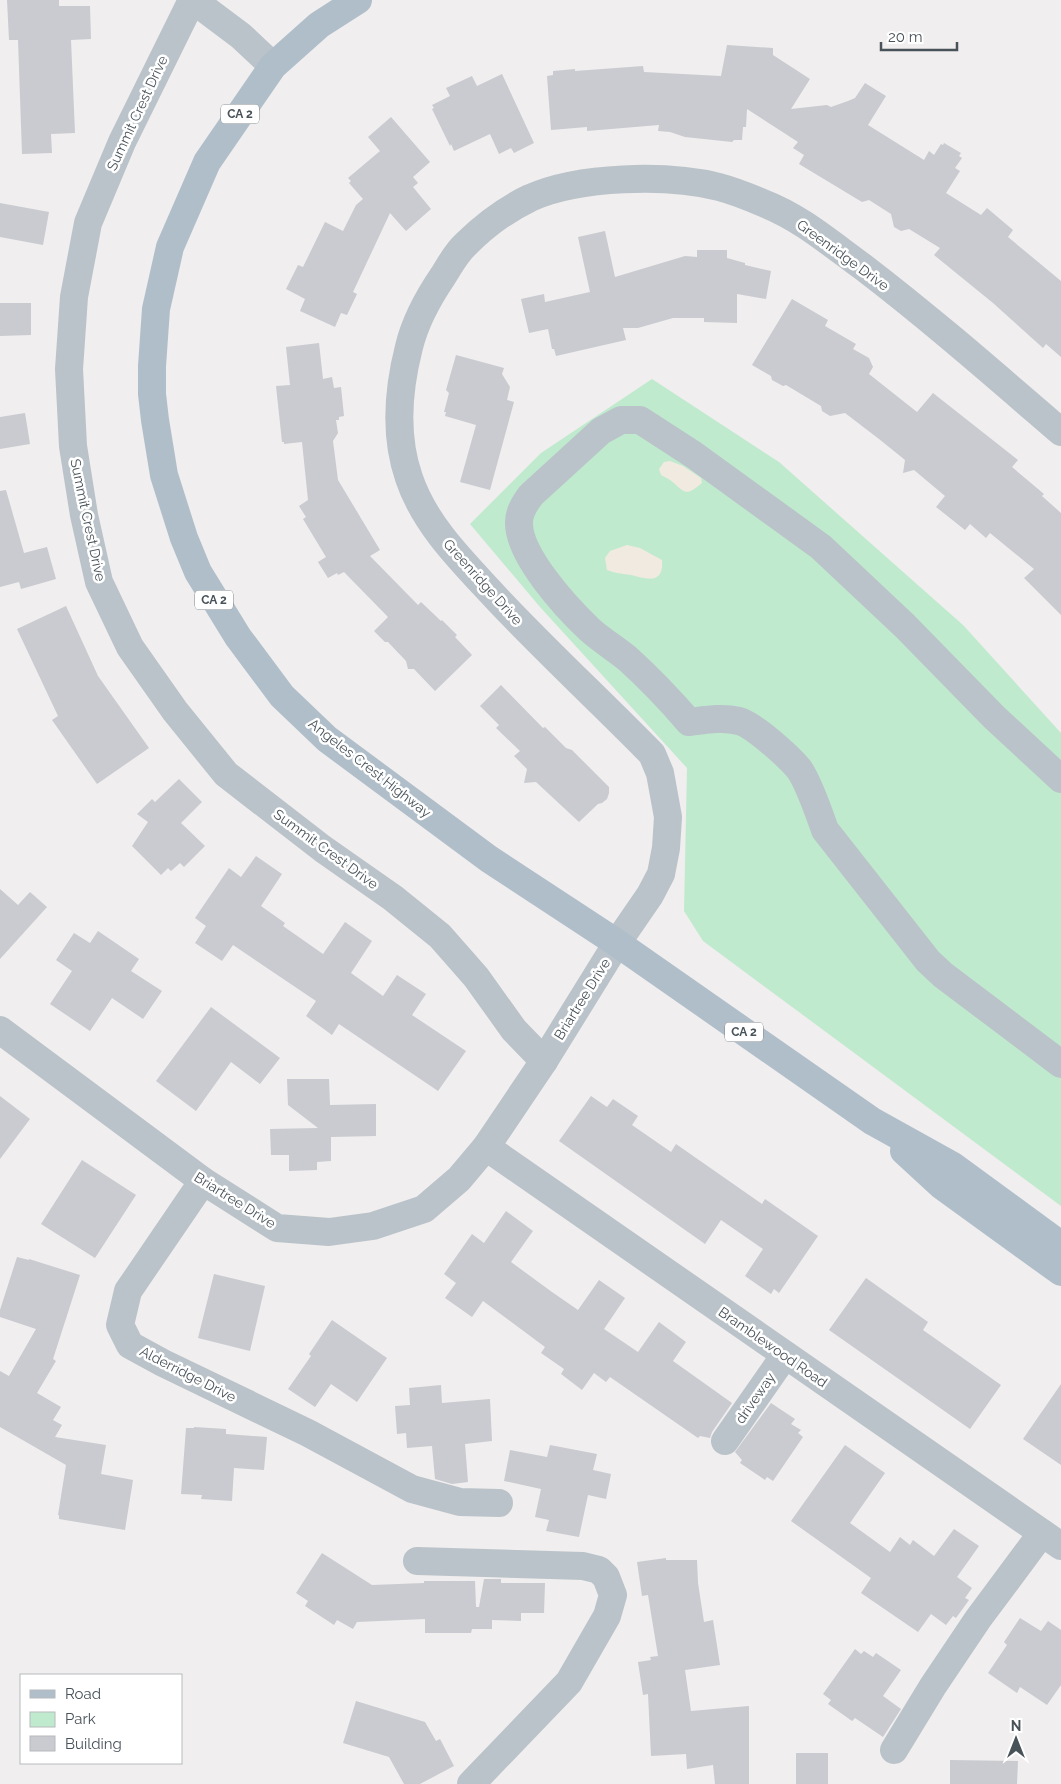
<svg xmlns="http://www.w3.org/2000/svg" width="1061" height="1784" font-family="Raleway,sans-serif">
<rect width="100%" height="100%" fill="#f0eeee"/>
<path fill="#c0eace" d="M 652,379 L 779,462 L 963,625 L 1061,733 L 1061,1206 L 703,941 L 684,911 L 687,768 L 540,607 L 470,524 L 541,453 Z"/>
<g fill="#f0eae0">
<path d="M 670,461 L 683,466 L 701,478 L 702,483 C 689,493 687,496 675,484 C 671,480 665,477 661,475 L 659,469 L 664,462 Z"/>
<path d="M 627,545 L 640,548 L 662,560 C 664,585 647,579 631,575 C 623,574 615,573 607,570 L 605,558 L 610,551 Z"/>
</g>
<g fill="#c9cbd0">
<path d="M 7,0 L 59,0 L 59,6 L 90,6 L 91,39 L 71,40 L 75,133 L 51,134 L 52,153 L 22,154 L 18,40 L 9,40 Z"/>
<path d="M 727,45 L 773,48 L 773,55 L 810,79 L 791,109 L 827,105 L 831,107 L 848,101 L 855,98 L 865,83 L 886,96 L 868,125 L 924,160 L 929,151 L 934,155 L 941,144 L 943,145 L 944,143 L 961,153 L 959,156 L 962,158 L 955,168 L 960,171 L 946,193 L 981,215 L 987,208 L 1013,230 L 1008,237 L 1061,281 L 1061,357 L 1046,344 L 1043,348 L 993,303 L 934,255 L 940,248 L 909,229 L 901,231 L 894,227 L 891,214 L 869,200 L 862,202 L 799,164 L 804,155 L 793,148 L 798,142 L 747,109 L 746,127 L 743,127 L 742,140 L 734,140 L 732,142 L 685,137 L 670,132 L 658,131 L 659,125 L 587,131 L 587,127 L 551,130 L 547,76 L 553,75 L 553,71 L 575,69 L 575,71 L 643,66 L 644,72 L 721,76 Z"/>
<path d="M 502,74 L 534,143 L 514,153 L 511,148 L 499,154 L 490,134 L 454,151 L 451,144 L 450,146 L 432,109 L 434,108 L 432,105 L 450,96 L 446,88 L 472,76 L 477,86 Z"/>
<path d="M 391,117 L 430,162 L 413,177 L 418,183 L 413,187 L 431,209 L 406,231 L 390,213 L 353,292 L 357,294 L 347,315 L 341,313 L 335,327 L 300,311 L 305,299 L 286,289 L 298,265 L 303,267 L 325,222 L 343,231 L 356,205 L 363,199 L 349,183 L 351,181 L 348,178 L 380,151 L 368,137 Z"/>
<path d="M 0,203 L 49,212 L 43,245 L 0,237 Z"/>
<path d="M 605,231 L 615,277 L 685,256 L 697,257 L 697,250 L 727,250 L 727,258 L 745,263 L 745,265 L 771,271 L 766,299 L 737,294 L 737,323 L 704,322 L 704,318 L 673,318 L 638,328 L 623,328 L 626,340 L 556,356 L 554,349 L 552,349 L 548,329 L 529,333 L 521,299 L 544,294 L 545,302 L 590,292 L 578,237 Z"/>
<path d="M 792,299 L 828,320 L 825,326 L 856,344 L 853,349 L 869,358 L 873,367 L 869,374 L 917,412 L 933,393 L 1018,460 L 1012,467 L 1044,494 L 1042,496 L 1061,513 L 1061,615 L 1024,578 L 1034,569 L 990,533 L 986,538 L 970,524 L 965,530 L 936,507 L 945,496 L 914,470 L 903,473 L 905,460 L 879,439 L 845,413 L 830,416 L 822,411 L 821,406 L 786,385 L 783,386 L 772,380 L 771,376 L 752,365 Z"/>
<path d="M 0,303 L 31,303 L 31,335 L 0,336 Z"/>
<path d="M 319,343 L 323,379 L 332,377 L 334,388 L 341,387 L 344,416 L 339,417 L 339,420 L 336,420 L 338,433 L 333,441 L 338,480 L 380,550 L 370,556 L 418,605 L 421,602 L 441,621 L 442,620 L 457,635 L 455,637 L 472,655 L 435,691 L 414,669 L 408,669 L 406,661 L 388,642 L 385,642 L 374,631 L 388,617 L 344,572 L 338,575 L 337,573 L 328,578 L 318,562 L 326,557 L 303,519 L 306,517 L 299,506 L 308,500 L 302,442 L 284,444 L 284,442 L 282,442 L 276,386 L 290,385 L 286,347 Z"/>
<path d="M 456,355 L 504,368 L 502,374 L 510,387 L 507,400 L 514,402 L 490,490 L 460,482 L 476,425 L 445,416 L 446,412 L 444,412 L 449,393 L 446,390 Z"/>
<path d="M 25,413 L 30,444 L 0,449 L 0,417 Z"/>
<path d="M 6,490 L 24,553 L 47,547 L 56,579 L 21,589 L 19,582 L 0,587 L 0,491 Z"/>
<path d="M 66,606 L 98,676 L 149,748 L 97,784 L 52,720 L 58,716 L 17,629 Z"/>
<path d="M 501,685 L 543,728 L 545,727 L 566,748 L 572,750 L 609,787 L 609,793 L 607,799 L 602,803 L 598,804 L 579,822 L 536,782 L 524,783 L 527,769 L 514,756 L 520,751 L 496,728 L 499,725 L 480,706 Z"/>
<path d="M 179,779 L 202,802 L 181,823 L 205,846 L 184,867 L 180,863 L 171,871 L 168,868 L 161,875 L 132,846 L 148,822 L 137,814 L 152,799 L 155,802 Z"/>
<path d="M 256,856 L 282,874 L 261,906 L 285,923 L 283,926 L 323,954 L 345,922 L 372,941 L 351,973 L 383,996 L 397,975 L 426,994 L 412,1015 L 466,1051 L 438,1091 L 339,1024 L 332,1035 L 306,1016 L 316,1001 L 233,945 L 222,961 L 195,943 L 206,926 L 195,918 L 229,868 L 241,877 Z"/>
<path d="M 0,889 L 18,905 L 30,892 L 47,907 L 0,959 Z"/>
<path d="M 98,931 L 139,959 L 131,971 L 162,991 L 143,1019 L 112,998 L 90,1031 L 50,1004 L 72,971 L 56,960 L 74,933 L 90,943 Z"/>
<path d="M 211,1007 L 280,1058 L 260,1084 L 231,1062 L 196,1111 L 156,1081 Z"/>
<path d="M 287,1079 L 329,1079 L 330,1105 L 376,1104 L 376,1136 L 331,1137 L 331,1161 L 317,1162 L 317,1170 L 289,1171 L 289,1155 L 271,1155 L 270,1129 L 318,1128 L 288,1105 Z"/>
<path d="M 0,1096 L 30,1119 L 0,1159 Z"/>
<path d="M 591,1096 L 607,1107 L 613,1099 L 638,1116 L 632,1125 L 671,1152 L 676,1144 L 762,1204 L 765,1199 L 818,1236 L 779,1293 L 774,1289 L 771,1294 L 745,1276 L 763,1249 L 721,1220 L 705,1244 L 559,1141 Z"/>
<path d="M 82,1160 L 136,1195 L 95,1258 L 41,1224 Z"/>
<path d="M 506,1211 L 533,1231 L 511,1262 L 552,1292 L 578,1310 L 599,1280 L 625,1298 L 604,1329 L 638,1352 L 659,1322 L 686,1342 L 673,1361 L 732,1403 L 712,1432 L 710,1438 L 700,1436 L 698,1438 L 610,1377 L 606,1382 L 594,1373 L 582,1390 L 561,1374 L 564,1369 L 541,1353 L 545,1347 L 483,1301 L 472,1317 L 445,1298 L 456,1283 L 444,1274 L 472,1234 L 484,1243 Z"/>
<path d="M 17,1257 L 29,1260 L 29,1259 L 80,1275 L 53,1359 L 56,1361 L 37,1393 L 61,1407 L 53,1420 L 62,1425 L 55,1437 L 106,1445 L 101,1474 L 133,1480 L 125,1530 L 59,1519 L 59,1515 L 58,1515 L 66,1465 L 0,1427 L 0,1371 L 9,1376 L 36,1329 L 0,1317 L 0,1310 Z"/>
<path d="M 214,1274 L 265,1286 L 250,1351 L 198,1338 Z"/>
<path d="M 866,1278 L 928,1322 L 923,1330 L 1001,1385 L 970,1429 L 829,1330 Z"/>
<path d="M 332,1320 L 387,1358 L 357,1402 L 331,1384 L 315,1407 L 288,1389 L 311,1356 L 309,1354 Z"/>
<path d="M 1061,1384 L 1061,1465 L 1023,1439 Z"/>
<path d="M 441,1385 L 442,1403 L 490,1399 L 492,1441 L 465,1444 L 468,1482 L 452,1484 L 435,1479 L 432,1446 L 407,1448 L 406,1433 L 397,1434 L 395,1406 L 410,1405 L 409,1388 Z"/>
<path d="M 771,1403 L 795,1419 L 791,1424 L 801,1430 L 798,1433 L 803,1437 L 773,1481 L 767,1477 L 765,1480 L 740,1463 L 742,1460 L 735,1452 Z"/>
<path d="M 194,1427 L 226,1429 L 226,1434 L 267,1437 L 264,1470 L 234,1468 L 232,1501 L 201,1499 L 202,1495 L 181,1494 L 186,1428 L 194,1428 Z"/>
<path d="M 550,1445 L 597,1454 L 593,1470 L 611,1474 L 606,1499 L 588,1495 L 579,1537 L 546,1531 L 549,1520 L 535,1517 L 541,1489 L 504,1481 L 510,1450 L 547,1457 Z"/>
<path d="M 845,1445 L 885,1473 L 850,1523 L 890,1552 L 900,1537 L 910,1545 L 913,1540 L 934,1556 L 954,1529 L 979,1546 L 957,1577 L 972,1588 L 965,1598 L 969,1600 L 956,1618 L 953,1616 L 946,1625 L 931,1614 L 918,1632 L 861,1593 L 871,1578 L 791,1521 Z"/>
<path d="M 322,1553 L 372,1585 L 424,1583 L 424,1581 L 475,1581 L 476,1607 L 479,1607 L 484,1579 L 501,1579 L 501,1583 L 545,1583 L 544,1613 L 521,1613 L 521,1621 L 492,1620 L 492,1629 L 472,1629 L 471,1633 L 425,1633 L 425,1619 L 357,1622 L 353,1629 L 337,1620 L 334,1625 L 305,1606 L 308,1601 L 296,1593 Z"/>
<path d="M 666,1558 L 666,1560 L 697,1560 L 698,1583 L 704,1622 L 713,1620 L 720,1665 L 685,1670 L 691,1711 L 749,1706 L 749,1784 L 715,1784 L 713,1765 L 687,1769 L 686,1754 L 651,1756 L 648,1694 L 643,1695 L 638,1662 L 651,1660 L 650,1657 L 658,1656 L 648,1595 L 642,1596 L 637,1562 Z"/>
<path d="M 1020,1618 L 1041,1631 L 1048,1621 L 1061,1630 L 1061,1685 L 1047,1705 L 1020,1687 L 1017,1693 L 988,1673 L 1007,1645 L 1004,1642 Z"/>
<path d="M 855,1649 L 861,1654 L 864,1651 L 873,1657 L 876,1653 L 901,1670 L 883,1696 L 901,1709 L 883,1737 L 855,1718 L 852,1721 L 828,1704 L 831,1700 L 823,1694 Z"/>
<path d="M 356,1701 L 425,1722 L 436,1741 L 440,1739 L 454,1766 L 420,1784 L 404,1784 L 389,1757 L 343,1743 Z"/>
<rect x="796" y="1753" width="32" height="31"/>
<path d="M 950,1760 L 1018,1761 L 1017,1784 L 950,1784 Z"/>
</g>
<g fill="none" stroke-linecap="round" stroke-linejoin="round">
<g stroke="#bac3c9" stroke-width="28">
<path d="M 192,0 L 122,142 L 88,223 L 74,297 L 69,369 L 73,446 L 84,515 L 99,582 L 130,647 L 175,711 L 226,774 L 323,849 L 393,898 L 440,936 L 476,977 L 514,1030 L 544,1061"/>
<path d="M 193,0 L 241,36 L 273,66"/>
<path d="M 1061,779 L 994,717 L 905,626 L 821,547 L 694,455 L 640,420 L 621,420 L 601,431 L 531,495 C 525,503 519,512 519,522 C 518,555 566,607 589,629 C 601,640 616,649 628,659 C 650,679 670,700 689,722 C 706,720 722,717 739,721 C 754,725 789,757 799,769 C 809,783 819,813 825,830 L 928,961 L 943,975 L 1061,1064"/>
<path d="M 0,1030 L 203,1181 L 277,1228 L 329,1232 L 373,1226 L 424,1209 L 459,1179 L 486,1147 L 544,1061 L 617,943 L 650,895 L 661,874 L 666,848 L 668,817 L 660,773 L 652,754 C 601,702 548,653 498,600 C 464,563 425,526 409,478 C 394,435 398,390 409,347 C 415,322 428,298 443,276 C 450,265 456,253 466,244 C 484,226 507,209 530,198 C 579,176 667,174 719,187 C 734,191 749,197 763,203 C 800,217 831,244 863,267 C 931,319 996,376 1061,432"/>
<path d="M 486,1147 L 1061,1546"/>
<path d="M 203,1181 L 128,1291 L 120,1325 L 130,1345 L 163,1363 L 308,1433 L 412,1489 L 460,1502 L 499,1503"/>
<path d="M 725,1441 L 785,1355"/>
<path d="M 417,1561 L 583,1566 L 599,1570 L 606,1577 L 613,1595 L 607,1616 L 569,1682 L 471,1784"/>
<path d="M 894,1750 L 933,1686 L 978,1619 L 1042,1533"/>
</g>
<g stroke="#b0beca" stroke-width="28">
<path d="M 358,0 L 319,25 L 273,66 L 207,162 L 170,247 L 156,309 L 152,366 L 152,394 L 155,420 L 164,475 L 184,538 L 198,572 L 238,637 L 282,696 L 327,739 L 489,859 L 617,943 L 872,1121 L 953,1166 L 1061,1245"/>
<path d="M 904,1151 L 942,1186 L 1061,1272"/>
</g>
</g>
<g text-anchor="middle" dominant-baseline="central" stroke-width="5" stroke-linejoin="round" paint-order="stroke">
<g fill="#fff" stroke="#7f868b" stroke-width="1">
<rect x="221" y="104.5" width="38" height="19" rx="4"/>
<rect x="195" y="590.5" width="38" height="19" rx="4"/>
<rect x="725" y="1022.5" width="38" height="19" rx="4"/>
</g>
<g font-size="12" font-weight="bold" fill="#485259">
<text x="240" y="114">CA 2</text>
<text x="214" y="600">CA 2</text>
<text x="744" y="1032">CA 2</text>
</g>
<g font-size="14" fill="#485259" stroke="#fff">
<text transform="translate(137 113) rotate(-65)">Summit Crest Drive</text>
<text transform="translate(843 255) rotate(36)">Greenridge Drive</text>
<text transform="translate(88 520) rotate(78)">Summit Crest Drive</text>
<text transform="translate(483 582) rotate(48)">Greenridge Drive</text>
<text transform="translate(370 768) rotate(38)">Angeles Crest Highway</text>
<text transform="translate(326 849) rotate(36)">Summit Crest Drive</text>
<text transform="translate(582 999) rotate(-58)">Briartree Drive</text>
<text transform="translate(235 1200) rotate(32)">Briartree Drive</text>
<text transform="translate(773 1347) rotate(35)">Bramblewood Road</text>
<text transform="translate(188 1374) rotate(27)">Alderridge Drive</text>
<text transform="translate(755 1398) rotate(-55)">driveway</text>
</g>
</g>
<rect x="20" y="1674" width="162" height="90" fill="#ffffff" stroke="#b6babd"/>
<rect x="30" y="1690" width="25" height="8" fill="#b0beca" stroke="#b6babd"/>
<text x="65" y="1699" font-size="15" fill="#485259">Road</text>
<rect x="30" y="1712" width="25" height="15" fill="#c0eace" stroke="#b6babd"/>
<text x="65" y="1724" font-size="15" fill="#485259">Park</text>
<rect x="30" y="1736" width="25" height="15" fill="#c9cbd0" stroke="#b6babd"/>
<text x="65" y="1749" font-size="15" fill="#485259">Building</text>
<g transform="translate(1016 1739)" stroke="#ffffff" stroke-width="4" paint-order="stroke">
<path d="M0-4L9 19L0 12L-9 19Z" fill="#485259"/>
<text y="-8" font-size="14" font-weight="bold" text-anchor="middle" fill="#485259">N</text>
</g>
<path d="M881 42v8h76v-8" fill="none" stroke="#485259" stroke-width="2.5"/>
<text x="888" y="42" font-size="15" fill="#485259" stroke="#ffffff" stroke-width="4" paint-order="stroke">20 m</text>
</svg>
